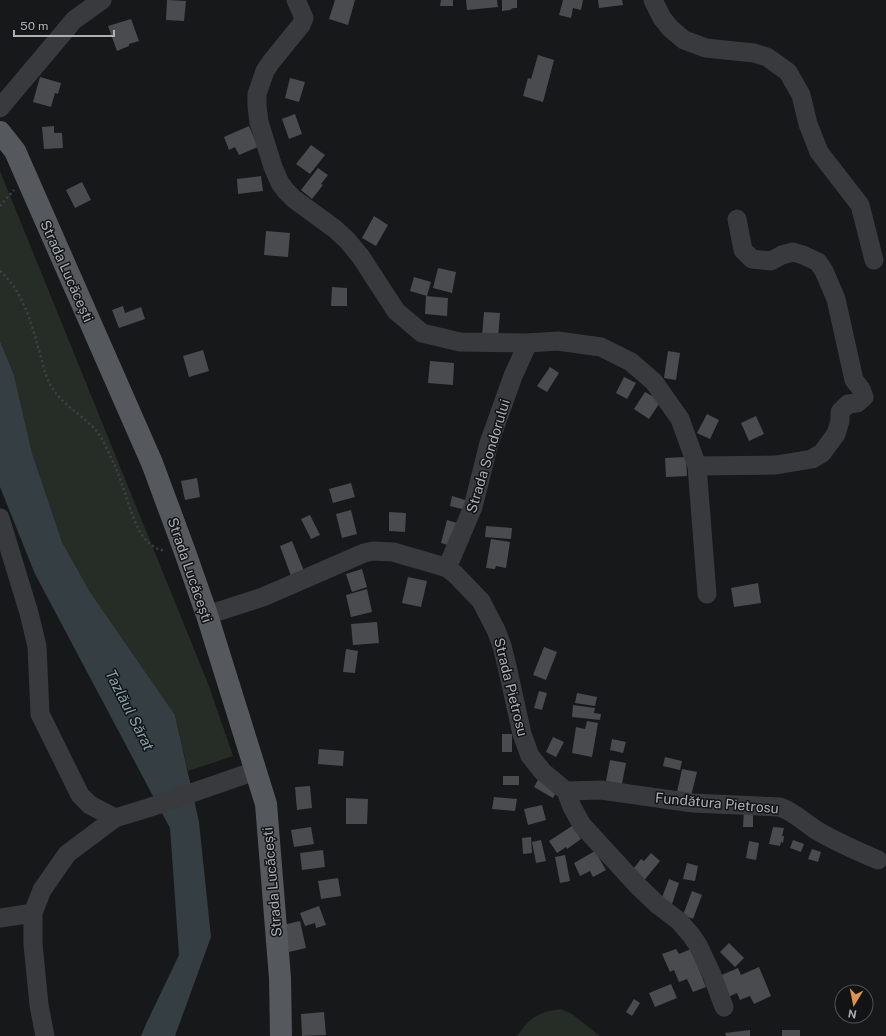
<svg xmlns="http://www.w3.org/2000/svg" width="886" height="1036" font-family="'Public Sans',sans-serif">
<rect width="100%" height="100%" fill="#171819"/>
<g fill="#262d26">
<path d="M 0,171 L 209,686 L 233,756 L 188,771 L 175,715 L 90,592 L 62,542 L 32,453 L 14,375 L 0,341 Z"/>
<path d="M 561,1009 L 572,1014 L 600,1036 L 517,1036 C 530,1017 539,1012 561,1009 Z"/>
</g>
<path fill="#343e43" d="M 0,341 L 14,375 L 32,453 L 62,542 L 90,592 L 175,715 L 199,822 L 211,937 L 175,1036 L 141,1036 L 146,1024 L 179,955 L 170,828 L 35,574 L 0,487 Z"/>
<g fill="#494b4e">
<path d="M 167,0 L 186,1 L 184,21 L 166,20 Z"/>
<path d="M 335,0 L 355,0 L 348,25 L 329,19 Z"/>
<path d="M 441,0 L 453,0 L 453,6 L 440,6 Z"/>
<path d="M 466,0 L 497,0 L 498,7 L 467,10 Z"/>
<path d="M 502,0 L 517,0 L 517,8 L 513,8 L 510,10 L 502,11 Z"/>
<path d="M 563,0 L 583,0 L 581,10 L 573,8 L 571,18 L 559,15 Z"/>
<path d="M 598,0 L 622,0 L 623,5 L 599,8 Z"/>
<path d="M 131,19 L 139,41 L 129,44 L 129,46 L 117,51 L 108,26 Z"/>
<path d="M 538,55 L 554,60 L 543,102 L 523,96 L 528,78 L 531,79 Z"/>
<path d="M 40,77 L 61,83 L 58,94 L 55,93 L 51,107 L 33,102 Z"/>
<path d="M 290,78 L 305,82 L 299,102 L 285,98 Z"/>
<path d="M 295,114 L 302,134 L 289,139 L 282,119 Z"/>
<path d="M 54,126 L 54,133 L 62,133 L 63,148 L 44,149 L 42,127 Z"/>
<path d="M 249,126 L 258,147 L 239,155 L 235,147 L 229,150 L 224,137 Z"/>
<path d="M 311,145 L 325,155 L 310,174 L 296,164 Z"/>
<path d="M 318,168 L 328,175 L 321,184 L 323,185 L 312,199 L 301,190 Z"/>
<path d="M 261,176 L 263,191 L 238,194 L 237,179 Z"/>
<path d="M 82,182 L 91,200 L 75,208 L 66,190 Z"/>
<path d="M 374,216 L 388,225 L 376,246 L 362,238 Z"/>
<path d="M 266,231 L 290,233 L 288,257 L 264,255 Z"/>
<path d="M 438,268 L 456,272 L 452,293 L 433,288 Z"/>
<path d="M 414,277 L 431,282 L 427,296 L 410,291 Z"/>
<path d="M 332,287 L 347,288 L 347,306 L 331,306 Z"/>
<path d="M 426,296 L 448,298 L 447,316 L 425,314 Z"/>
<path d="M 123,306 L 125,313 L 141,307 L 145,319 L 119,328 L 112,310 Z"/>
<path d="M 484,312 L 500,313 L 498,339 L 482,337 Z"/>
<path d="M 203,350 L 209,371 L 189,377 L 183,356 Z"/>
<path d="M 668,351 L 680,353 L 676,380 L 664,378 Z"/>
<path d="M 430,361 L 454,363 L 453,385 L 428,383 Z"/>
<path d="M 550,367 L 559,373 L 547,392 L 537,386 Z"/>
<path d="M 624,377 L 636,383 L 627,399 L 616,393 Z"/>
<path d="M 645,392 L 661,401 L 649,419 L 634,409 Z"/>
<path d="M 707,414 L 719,420 L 710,439 L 697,433 Z"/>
<path d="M 756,416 L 764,434 L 749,441 L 741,423 Z"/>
<path d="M 686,457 L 687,476 L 666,477 L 665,458 Z"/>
<path d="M 197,478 L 200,497 L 185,500 L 181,481 Z"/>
<path d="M 351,483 L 355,497 L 333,503 L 329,489 Z"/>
<path d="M 452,496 L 472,502 L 470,511 L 450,506 Z"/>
<path d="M 351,510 L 357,534 L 342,538 L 336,514 Z"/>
<path d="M 389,512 L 406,513 L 405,532 L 389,531 Z"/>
<path d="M 310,515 L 320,535 L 311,539 L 301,519 Z"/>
<path d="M 447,520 L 457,523 L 451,546 L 441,543 Z"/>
<path d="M 486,526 L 512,528 L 511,539 L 485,537 Z"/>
<path d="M 491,539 L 510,542 L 506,568 L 496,566 L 495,569 L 486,568 Z"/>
<path d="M 292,541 L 304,571 L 291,576 L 280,546 Z"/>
<path d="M 362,569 L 367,587 L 352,592 L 346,574 Z"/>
<path d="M 408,577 L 427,581 L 421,607 L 402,603 Z"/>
<path d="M 758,583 L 761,603 L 734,607 L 731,588 Z"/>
<path d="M 367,589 L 372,612 L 351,617 L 346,595 Z"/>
<path d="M 377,622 L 379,643 L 353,645 L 351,624 Z"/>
<path d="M 544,647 L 557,652 L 546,680 L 533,675 Z"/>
<path d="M 346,649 L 358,651 L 355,673 L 343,672 Z"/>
<path d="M 539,691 L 547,693 L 542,710 L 534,708 Z"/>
<path d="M 577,693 L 597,697 L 595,706 L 575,703 Z"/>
<path d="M 573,705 L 595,708 L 594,713 L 601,714 L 600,720 L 572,717 Z"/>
<path d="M 587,721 L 598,723 L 592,757 L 572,753 L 576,727 L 585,729 Z"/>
<rect x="502" y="734" width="10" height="18"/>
<path d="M 553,737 L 564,742 L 556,757 L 546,752 Z"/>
<path d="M 612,739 L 626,742 L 623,753 L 610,750 Z"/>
<path d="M 319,749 L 344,751 L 343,766 L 318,764 Z"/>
<path d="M 665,757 L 682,761 L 680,770 L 663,766 Z"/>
<path d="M 610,760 L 626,763 L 622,784 L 606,781 Z"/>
<path d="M 682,769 L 697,772 L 691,796 L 677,792 Z"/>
<rect x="503" y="776" width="16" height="9"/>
<path d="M 539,778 L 558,789 L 553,798 L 534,787 Z"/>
<path d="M 310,786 L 312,808 L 297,810 L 295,787 Z"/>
<path d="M 494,797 L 517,799 L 515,811 L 492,809 Z"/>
<path d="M 346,798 L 368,799 L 367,824 L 346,824 Z"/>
<path d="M 542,805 L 546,820 L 528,825 L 524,809 Z"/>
<path d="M 744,809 L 753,810 L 753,827 L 743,827 Z"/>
<path d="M 572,826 L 581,839 L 567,849 L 566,847 L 557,853 L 549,841 Z"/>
<path d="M 311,827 L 314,844 L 294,847 L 291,830 Z"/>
<path d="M 773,827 L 784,828 L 782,836 L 784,836 L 783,843 L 781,842 L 780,846 L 769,844 Z"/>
<path d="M 531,837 L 532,853 L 523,854 L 522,838 Z"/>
<path d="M 541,840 L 546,861 L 536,863 L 532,842 Z"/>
<path d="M 793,840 L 804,844 L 801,852 L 790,848 Z"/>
<path d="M 749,841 L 759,843 L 756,860 L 746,858 Z"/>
<path d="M 812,849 L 821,852 L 818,862 L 808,859 Z"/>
<path d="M 323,850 L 325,867 L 302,870 L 300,853 Z"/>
<path d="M 595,851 L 606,870 L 593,877 L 590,871 L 580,876 L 574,863 Z"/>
<path d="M 651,853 L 660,861 L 642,883 L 630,873 L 641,859 L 644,861 Z"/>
<path d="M 565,855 L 570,881 L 560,883 L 555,857 Z"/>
<path d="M 687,863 L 698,866 L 695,881 L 683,879 Z"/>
<path d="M 338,878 L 341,896 L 321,899 L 318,881 Z"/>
<path d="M 669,879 L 679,883 L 672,904 L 661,900 Z"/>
<path d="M 692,891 L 702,895 L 693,919 L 683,915 Z"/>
<path d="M 319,906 L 326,925 L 316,928 L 315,923 L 305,926 L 300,913 Z"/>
<path d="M 300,921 L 306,948 L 289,952 L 283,925 Z"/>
<path d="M 729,943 L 744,958 L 735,967 L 720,952 Z"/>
<path d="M 676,949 L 679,954 L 691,949 L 706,987 L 693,992 L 687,979 L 679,982 L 674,970 L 670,972 L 662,954 Z"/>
<path d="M 759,967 L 771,996 L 754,1004 L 750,996 L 740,1000 L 737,993 L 726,998 L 717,977 L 738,968 L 741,975 Z"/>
<path d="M 671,984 L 677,998 L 655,1007 L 649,993 Z"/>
<path d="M 634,999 L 640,1003 L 632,1016 L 626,1012 Z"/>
<path d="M 324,1012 L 326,1035 L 302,1036 L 301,1014 Z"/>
<path d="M 750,1030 L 750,1036 L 726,1036 L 725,1033 Z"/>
<rect x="782" y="1030" width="18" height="6"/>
</g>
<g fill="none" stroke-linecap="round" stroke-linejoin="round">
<g stroke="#3f4144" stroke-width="2.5" stroke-dasharray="2 3" stroke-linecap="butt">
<path d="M 0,206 L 14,190"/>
<path d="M 0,271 C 21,289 31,321 38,347 C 42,359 44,373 50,384 C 59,402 79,413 93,427 C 103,437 108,452 114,464 C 125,485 132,530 150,544 C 155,548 160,550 166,551"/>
</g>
<g stroke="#393a3e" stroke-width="19">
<path d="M 296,0 L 304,18 L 301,25 L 271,62 L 265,71 L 257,94 L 257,106 L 259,122 L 273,167 L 280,183 L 286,191 L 294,199 L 335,229 L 347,240 L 361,257 L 396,311 L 422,333 L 460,342 L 528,343 L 558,341 L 601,347 L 631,362 L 654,382 L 680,419 L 697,466 L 707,594"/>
<path d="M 653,0 L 662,18 L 670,28 L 684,40 L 706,48 L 754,53 L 767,57 L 788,72 L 801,95 L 808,124 L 819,152 L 860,205 L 874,260"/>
<path d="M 0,108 L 74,20 L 102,0"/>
<path d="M 697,466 L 776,465 L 812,459 L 822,453 L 836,434 L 840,421 L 840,412 L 848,404 L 857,403 L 864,397 L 861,389 L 854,380 L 836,299 L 824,271 L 818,262 L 803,255 L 793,252 L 782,255 L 771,261 L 752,259 L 743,250 L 737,219"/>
<path d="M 0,518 L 29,613 L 37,646 L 40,714 L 80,795 L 90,805 L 115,818"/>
<path d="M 447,568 L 473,507 L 489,443 L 513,376 L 528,343"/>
<path d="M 207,615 L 263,597 L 364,553 L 373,551 L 393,552 L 438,565 L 447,568 L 455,574 L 481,601 L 496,630 L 502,646 L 507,666 L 522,734 L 530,756 L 543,772 L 566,791 L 572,807 L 582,825 L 638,886 L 658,905 L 679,921 L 691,935 L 698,945 L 712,975 L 724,1007"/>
<path d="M 566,791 L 601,790 L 693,803 L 780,807 C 794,812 804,822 816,830 C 836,842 857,851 878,860"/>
<path d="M 0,918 L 33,913"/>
<path d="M 45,1036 L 39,1005 L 33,944 L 33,913 L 42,890 L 67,854 L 115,818 L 148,808 L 255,771"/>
</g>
<path stroke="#55585c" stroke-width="22" d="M 0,132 L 15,151 L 152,463 L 185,552 L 207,615 L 266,804 L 280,978 L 281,1036"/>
</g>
<g text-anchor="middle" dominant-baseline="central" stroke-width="3" stroke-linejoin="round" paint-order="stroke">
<g font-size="14" fill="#abb1b7" stroke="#121314">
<text transform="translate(67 271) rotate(66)">Strada Lucăcești</text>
<text transform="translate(488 456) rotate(-73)">Strada Sondorului</text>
<text transform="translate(190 570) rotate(71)">Strada Lucăcești</text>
<text transform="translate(511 687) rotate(76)">Strada Pietrosu</text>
<text transform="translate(717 803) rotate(5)">Fundătura Pietrosu</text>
<text transform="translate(272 882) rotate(-95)">Strada Lucăcești</text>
</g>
<g font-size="15" font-style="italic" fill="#86a3af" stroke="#121314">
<text transform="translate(130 710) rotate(63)">Tazlăul Sărat</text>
</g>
</g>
<g transform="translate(854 1004) rotate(190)"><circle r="19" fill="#121314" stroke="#4f5255"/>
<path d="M0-3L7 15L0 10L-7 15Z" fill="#df9249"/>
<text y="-6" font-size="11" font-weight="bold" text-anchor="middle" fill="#abb1b7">N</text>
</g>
<path d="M14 30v6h100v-6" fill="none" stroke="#abb1b7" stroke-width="2"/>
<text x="20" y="30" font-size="12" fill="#abb1b7" stroke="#121314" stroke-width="3" paint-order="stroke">50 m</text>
</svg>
